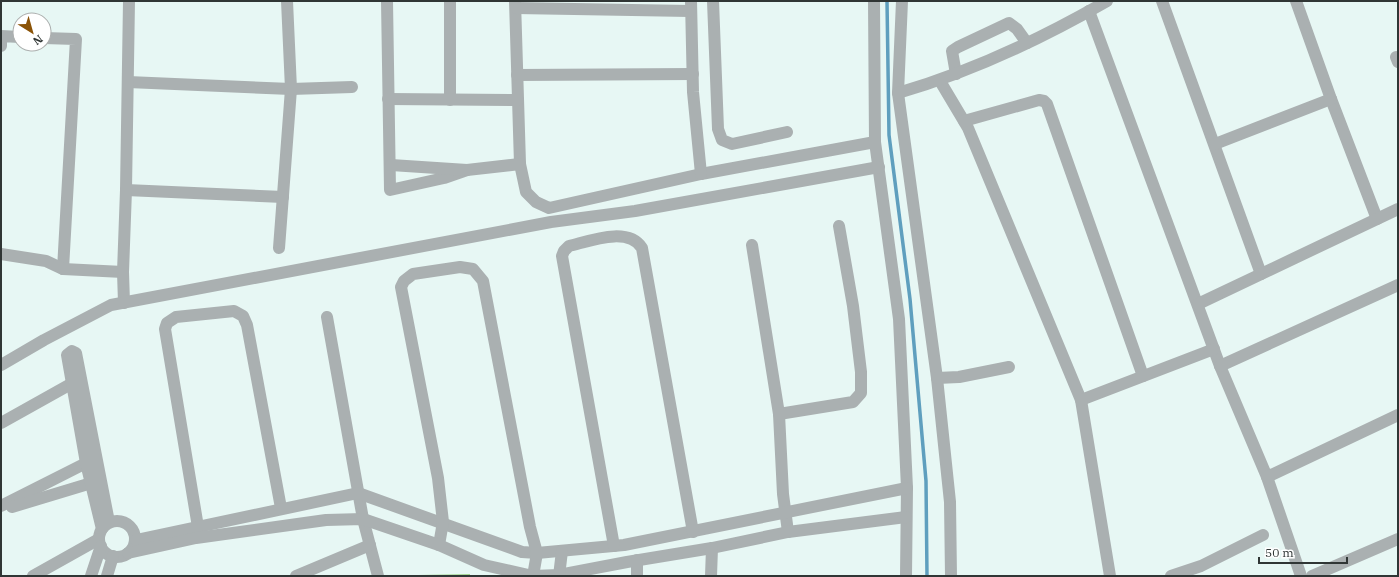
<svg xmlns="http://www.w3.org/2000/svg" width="1399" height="577" font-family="'IBM Plex Serif',serif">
<rect width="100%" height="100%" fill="#e7f7f4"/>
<path fill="#a3d48f" d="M 470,574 L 470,576 L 418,576 L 418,575 Z"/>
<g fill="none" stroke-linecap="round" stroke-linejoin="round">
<path stroke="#5f9fbe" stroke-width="3.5" d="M 887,1 L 889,135 L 910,299 L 926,481 L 927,576"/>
<g stroke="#aab0b1" stroke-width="12">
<path d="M 387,1 L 390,190 L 444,178 L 467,170"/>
<path d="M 450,1 L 450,100"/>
<path d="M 515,1 L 520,164 L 526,192 L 536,202 L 549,208 L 701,174 L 875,142"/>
<path d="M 691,1 L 693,92 L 701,174"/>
<path d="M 713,1 L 718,129 L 722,140 L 732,144 L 787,132"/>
<path d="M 874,1 L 875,142 L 899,319 L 907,488 L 906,576"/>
<path d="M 902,1 L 898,93 L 937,378 L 950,502 L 951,576"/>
<path d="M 1162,1 L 1261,274"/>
<path d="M 1296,1 L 1331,99 L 1377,219"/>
<path d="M 516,8 L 690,11"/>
<path d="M 1089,11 L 1220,366 L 1267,477 L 1301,576"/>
<path d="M 44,38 L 76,39 L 63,269"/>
<path d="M 1,46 L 1,36 L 20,37"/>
<path d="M 1396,57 L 1398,62"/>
<path d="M 956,74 L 952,51 L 958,47 L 1009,23 L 1017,29 L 1027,43"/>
<path d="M 517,75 L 693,74"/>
<path d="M 940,81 L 968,128 L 1081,400 L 1110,576"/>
<path d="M 128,82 L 291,89 L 352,87"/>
<path d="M 898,93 C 971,72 1041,39 1107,1"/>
<path d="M 388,99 L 518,100"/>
<path d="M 964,121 L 1039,100 L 1044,101 L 1047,104 L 1143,376"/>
<path d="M 1215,144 L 1331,99"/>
<path d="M 391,165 L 467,170 L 520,164"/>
<path d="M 126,190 L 283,197"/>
<path d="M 752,245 L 779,414 L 783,494 L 788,532"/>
<path d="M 279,248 L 291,89 L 287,1"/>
<path d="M 1,254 L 46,261 L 63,269 L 123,272"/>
<path d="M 124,303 L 123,272 L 126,190 L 129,1"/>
<path d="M 1198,304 L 1398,209"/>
<path d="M 327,317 L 363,519 L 378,576"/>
<path d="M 1,365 L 44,340 L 111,305 L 551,222 L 635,211 L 879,167"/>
<path d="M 1220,366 L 1398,285"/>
<path d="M 937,378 L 959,377 L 1009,367"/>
<path d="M 1081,400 L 1214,349"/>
<path d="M 779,414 L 853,402 L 861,393 L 861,372 L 853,306 L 839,226"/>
<path d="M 1,423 L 78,380"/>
<path d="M 1267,477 L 1398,415"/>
<path d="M 1,506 L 92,460"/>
<path d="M 12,507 L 98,481"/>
<circle cx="117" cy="539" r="18"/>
<path d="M 198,527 L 165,329 L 167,323 L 176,317 L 234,311 L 243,316 L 247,325 L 281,508"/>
<path d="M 102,529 L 86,463 L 67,355 L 72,351 L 76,353 L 109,522"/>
<path d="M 136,540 L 358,493 L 522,552 L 537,553 L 624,545 L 907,488"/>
<path d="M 439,545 L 443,522 L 438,478 L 401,287 L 404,281 L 413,274 L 460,267 L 473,269 L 483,281 L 530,527 L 537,553 L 533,576"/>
<path d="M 614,546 L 562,256 L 564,251 L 569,246 C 590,241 628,226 642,248 L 693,532"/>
<path d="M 128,553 L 196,538 L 326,520 L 363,519 L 439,545 L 484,565 L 533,576 L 559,575 L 627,562 L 712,548 L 788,532 L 906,517"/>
<path d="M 33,576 L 99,539"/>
<path d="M 91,576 L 101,546"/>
<path d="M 107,576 L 113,556"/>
<path d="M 296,576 L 370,545"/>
<path d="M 559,576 L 562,551"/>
<path d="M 637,576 L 637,560"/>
<path d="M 711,576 L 712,548"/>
<path d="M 1171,576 L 1201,566 L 1263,535"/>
<path d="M 1312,576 L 1398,539"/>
</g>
</g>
<rect width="1399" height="577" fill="none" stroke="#303635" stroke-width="4"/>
<g transform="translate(32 32) rotate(143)"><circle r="19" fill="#ffffff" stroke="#acafae"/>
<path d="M0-3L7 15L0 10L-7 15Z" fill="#8b5307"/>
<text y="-6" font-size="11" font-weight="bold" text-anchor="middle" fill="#303635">N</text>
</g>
<path d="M1259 557v6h88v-6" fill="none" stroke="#303635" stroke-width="2"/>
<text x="1265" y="557" font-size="12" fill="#303635" stroke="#ffffff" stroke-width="3" paint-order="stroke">50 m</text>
</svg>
